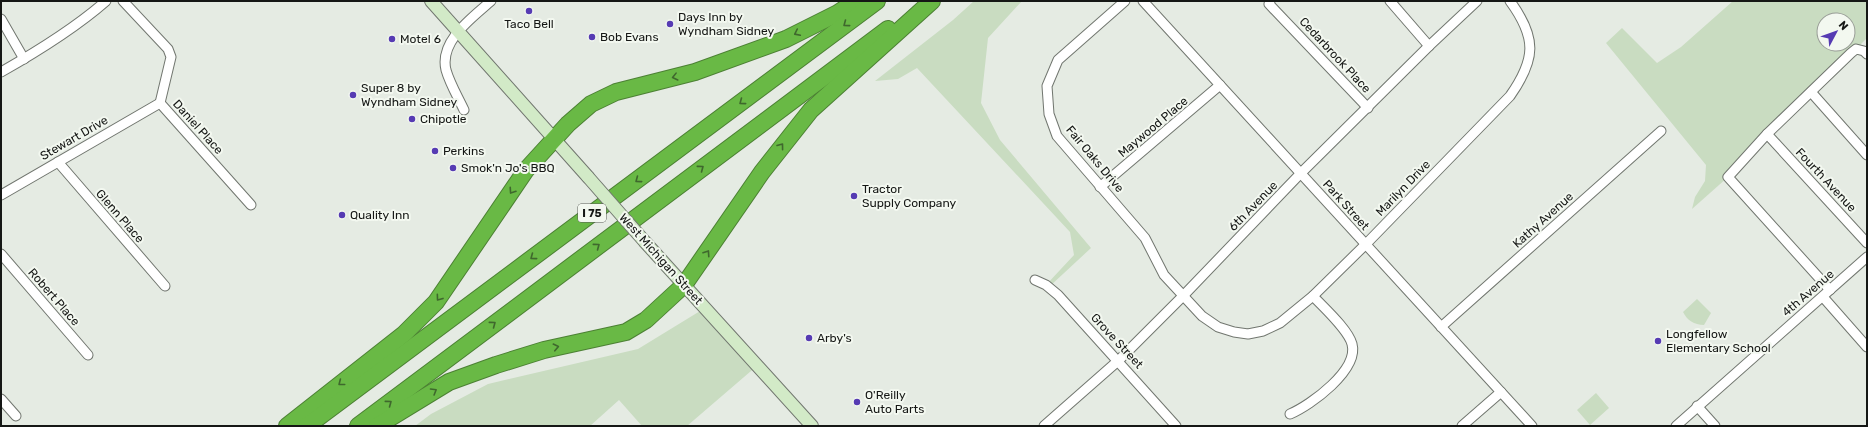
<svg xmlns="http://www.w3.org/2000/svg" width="1868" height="427" font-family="Rubik,sans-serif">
<rect width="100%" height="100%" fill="#e5ebe3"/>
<g fill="#c9dcc1" fill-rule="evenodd">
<path d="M 974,1 L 1022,1 L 988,38 L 981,103 L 1000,140 L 1091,248 L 1049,287 L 1046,285 L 1074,255 L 1070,232 L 917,68 L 898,79 L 875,81 L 953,20 Z"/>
<path d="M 1733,1 L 1867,1 L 1867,38 L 1728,177 L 1692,209 L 1695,197 L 1705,181 L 1706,165 L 1606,43 L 1622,28 L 1657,63 L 1681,47 ZM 1824,20 L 1848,20 L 1848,44 L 1824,44 Z"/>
<path d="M 1697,299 L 1711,313 L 1704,325 C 1694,325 1687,320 1683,312 Z"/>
<path d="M 705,308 L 758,365 L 687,426 L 642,426 L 619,400 L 590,426 L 415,426 L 431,414 L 488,384 L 638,349 Z"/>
<path d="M 1596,393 L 1609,408 L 1590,425 L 1577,410 Z"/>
</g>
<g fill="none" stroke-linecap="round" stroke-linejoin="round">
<g stroke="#71766f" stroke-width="11">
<g id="minor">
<path d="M 123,1 L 168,49 L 171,57 L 160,103"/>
<path d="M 1125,1 L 1058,60 L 1047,86 L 1049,114 L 1057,136 L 1145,238 L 1164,275 L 1202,316 L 1218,327 L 1234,332 L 1248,334 L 1263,331 L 1280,323 L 1313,296 L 1366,244 L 1510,96 C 1536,59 1537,38 1510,1"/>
<path d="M 1143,1 L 1532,426"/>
<path d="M 1270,1 L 1269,4 L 1368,108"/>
<path d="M 1390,1 L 1429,46"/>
<path d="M 1,19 L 24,59"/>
<path d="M 1,72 C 38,51 74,29 106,1"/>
<path d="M 1811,92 L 1867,155"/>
<path d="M 160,103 L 251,205"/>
<path d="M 464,110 C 458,97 450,84 446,70 C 439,41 472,18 491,1"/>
<path d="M 1767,134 L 1867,243"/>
<path d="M 58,162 L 165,286"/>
<path d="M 1100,187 L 1220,85"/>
<path d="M 1,195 L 160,103"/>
<path d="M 1,254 L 88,355"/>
<path d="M 1035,280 L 1046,285 L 1058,295 L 1176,426"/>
<path d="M 1830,290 L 1728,177 L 1767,134 L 1851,53 L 1856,49 L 1864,51 L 1867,54"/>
<path d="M 1823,297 L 1867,347"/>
<path d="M 1441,327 L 1661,131"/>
<path d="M 1,399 L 16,416"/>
<path d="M 1697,406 L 1715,426"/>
<path d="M 1290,414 C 1311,405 1359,370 1352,344 C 1348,329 1323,307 1313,296"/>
<path d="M 1044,426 L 1119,360 L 1183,296 L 1301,173 L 1429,46 L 1477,1"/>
<path d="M 1462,426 L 1501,392"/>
<path d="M 1676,426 L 1867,257"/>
</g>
</g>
<g stroke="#71766f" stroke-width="14">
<g id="secondary">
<path d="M 431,1 L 588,177"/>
<path d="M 645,242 L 812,426"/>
</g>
</g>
<g stroke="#4c8034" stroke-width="18">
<g id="motorway">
<path d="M 287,426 L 404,334 L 436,302 L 526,170 L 568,124 L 591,104 L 616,92 L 695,72 L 786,39 L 838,13 L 856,1"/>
<path d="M 307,426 L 877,1"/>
<path d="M 358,426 L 888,29"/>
<path d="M 377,426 L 449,382 L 496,365 L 544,350 L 626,332 L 646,320 L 684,285 L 762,172 L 811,110 L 932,1"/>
</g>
</g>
<use href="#minor" stroke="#fff" stroke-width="9"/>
<use href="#secondary" stroke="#d2eac7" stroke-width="12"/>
<use href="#motorway" stroke="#69b945" stroke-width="16"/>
<g stroke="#71766f" stroke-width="14" stroke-linecap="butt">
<path id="secondary-bridge" d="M 588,177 L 645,242"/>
</g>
<use href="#secondary-bridge" stroke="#d2eac7" stroke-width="12"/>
</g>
<defs><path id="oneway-chevron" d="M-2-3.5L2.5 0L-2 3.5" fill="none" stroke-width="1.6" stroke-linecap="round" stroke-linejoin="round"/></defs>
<g stroke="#3f682d">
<use href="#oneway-chevron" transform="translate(846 24) rotate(143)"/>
<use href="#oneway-chevron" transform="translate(797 33) rotate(154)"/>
<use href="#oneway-chevron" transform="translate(675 77) rotate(166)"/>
<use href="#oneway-chevron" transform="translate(742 102) rotate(143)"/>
<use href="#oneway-chevron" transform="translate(781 146) rotate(-53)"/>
<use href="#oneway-chevron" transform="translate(701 168) rotate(-37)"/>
<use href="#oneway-chevron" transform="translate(638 180) rotate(143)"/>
<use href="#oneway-chevron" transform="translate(512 191) rotate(124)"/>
<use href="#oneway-chevron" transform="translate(597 246) rotate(-37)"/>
<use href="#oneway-chevron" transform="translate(707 253) rotate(-56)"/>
<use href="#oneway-chevron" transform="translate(533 257) rotate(143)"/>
<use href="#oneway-chevron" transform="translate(439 298) rotate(126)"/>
<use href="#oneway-chevron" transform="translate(493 324) rotate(-37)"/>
<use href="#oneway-chevron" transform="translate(556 347) rotate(-13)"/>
<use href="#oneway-chevron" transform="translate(341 383) rotate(142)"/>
<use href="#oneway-chevron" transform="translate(434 391) rotate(-31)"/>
<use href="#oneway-chevron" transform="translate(389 403) rotate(-37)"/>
</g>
<g fill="#563bb3" stroke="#f3f8f0" stroke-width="1.5">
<circle cx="529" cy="11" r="4"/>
<circle cx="670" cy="24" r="4"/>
<circle cx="592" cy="37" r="4"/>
<circle cx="392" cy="39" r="4"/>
<circle cx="353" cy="95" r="4"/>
<circle cx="412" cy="119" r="4"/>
<circle cx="435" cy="151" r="4"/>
<circle cx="453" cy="168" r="4"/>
<circle cx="854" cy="196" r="4"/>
<circle cx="342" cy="215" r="4"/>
<circle cx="809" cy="338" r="4"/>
<circle cx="1658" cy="341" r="4"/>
<circle cx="857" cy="402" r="4"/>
</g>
<g text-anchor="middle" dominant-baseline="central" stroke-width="4" stroke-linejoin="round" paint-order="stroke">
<rect fill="#f3f8f0" stroke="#585a57" stroke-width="1" x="578" y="204" width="28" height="18" rx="3"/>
<g font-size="11" font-weight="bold" fill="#151715">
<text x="592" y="213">I 75</text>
</g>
<g font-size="12" fill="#151715" stroke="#f3f8f0" text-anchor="start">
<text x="678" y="17">Days Inn by<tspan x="678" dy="14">Wyndham Sidney</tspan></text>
<text x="529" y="24" text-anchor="middle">Taco Bell</text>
<text x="600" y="37">Bob Evans</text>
<text x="400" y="39">Motel 6</text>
<text x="361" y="88">Super 8 by<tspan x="361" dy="14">Wyndham Sidney</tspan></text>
<text x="420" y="119">Chipotle</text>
<text x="443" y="151">Perkins</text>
<text x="461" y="168">Smok'n Jo's BBQ</text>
<text x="862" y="189">Tractor<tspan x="862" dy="14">Supply Company</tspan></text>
<text x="350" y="215">Quality Inn</text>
<text x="1666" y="334">Longfellow<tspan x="1666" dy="14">Elementary School</tspan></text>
<text x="817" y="338">Arby's</text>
<text x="865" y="395">O'Reilly<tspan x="865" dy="14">Auto Parts</tspan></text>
</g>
<g font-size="12" fill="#151715" stroke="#f3f8f0">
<text transform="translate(1335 55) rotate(47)">Cedarbrook Place</text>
<text transform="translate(198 127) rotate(48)">Daniel Place</text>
<text transform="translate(1153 127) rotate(-40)">Maywood Place</text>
<text transform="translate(74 138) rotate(-30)">Stewart Drive</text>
<text transform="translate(1095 159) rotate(50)">Fair Oaks Drive</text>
<text transform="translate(1826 180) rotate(47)">Fourth Avenue</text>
<text transform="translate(1403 188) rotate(-46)">Marilyn Drive</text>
<text transform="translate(1346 205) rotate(48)">Park Street</text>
<text transform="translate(1253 206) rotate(-46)">6th Avenue</text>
<text transform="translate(120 216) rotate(49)">Glenn Place</text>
<text transform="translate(1543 220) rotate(-42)">Kathy Avenue</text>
<text transform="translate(661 259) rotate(48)">West Michigan Street</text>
<text transform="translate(1808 293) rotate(-41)">4th Avenue</text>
<text transform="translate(54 297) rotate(49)">Robert Place</text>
<text transform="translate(1117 341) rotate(47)">Grove Street</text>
</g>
</g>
<rect width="1868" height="427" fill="none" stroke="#151715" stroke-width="4"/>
<g transform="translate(1836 32) rotate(49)"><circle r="19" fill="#f3f8f0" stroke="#9a9e98"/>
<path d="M0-3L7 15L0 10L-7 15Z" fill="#563bb3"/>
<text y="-6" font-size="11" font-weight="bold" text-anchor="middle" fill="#151715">N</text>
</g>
</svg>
